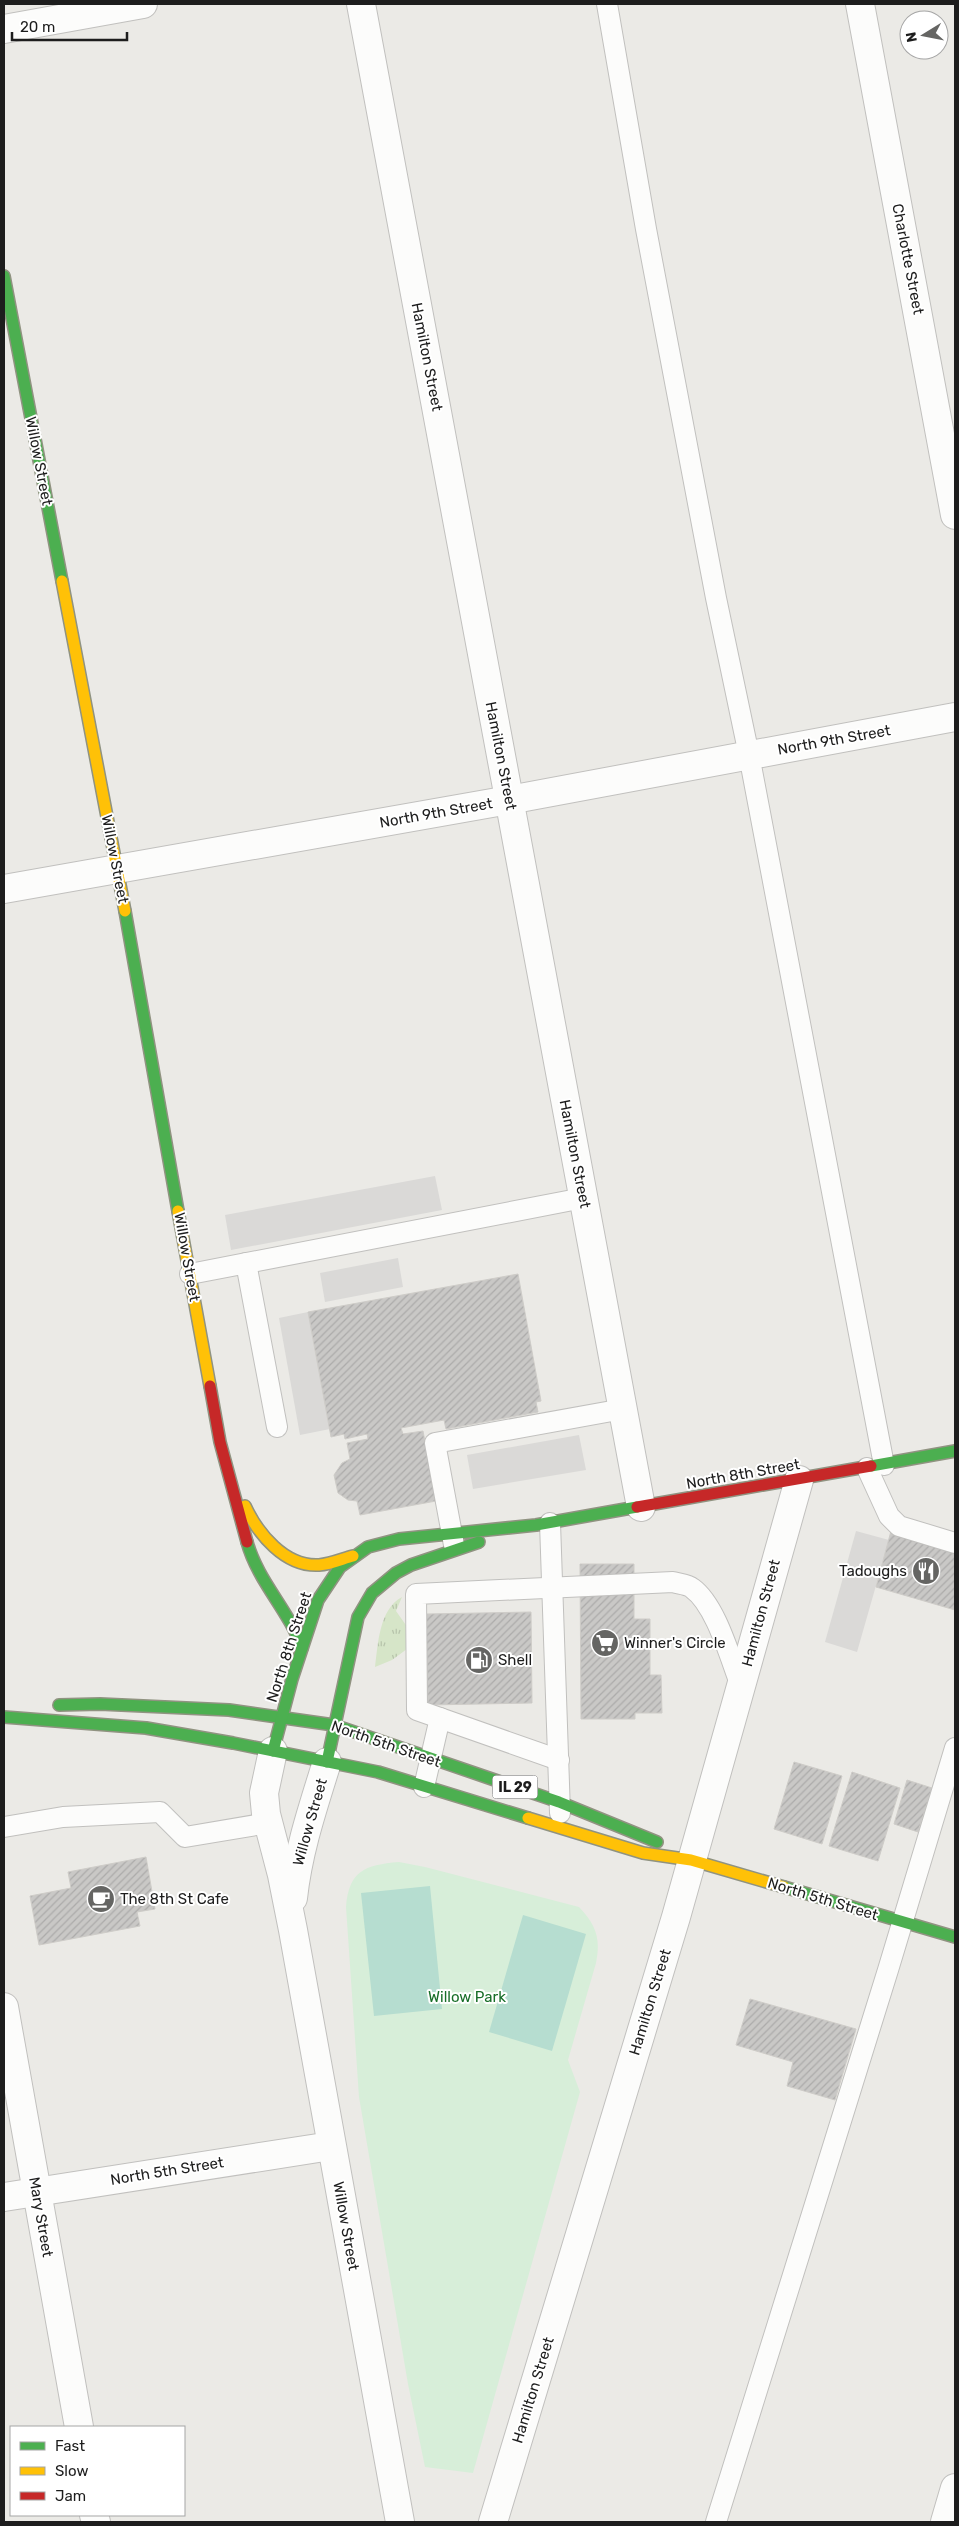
<svg xmlns="http://www.w3.org/2000/svg" width="959" height="2526" font-family="Rubik,sans-serif">
<defs>
<pattern id="grass-tufts" width="24" height="20" patternUnits="userSpaceOnUse" patternTransform="scale(1.25)"><rect width="24" height="20" fill="#d6e5c8"/><path d="M3 7l-1-3M5 7V3M7 7l1-3M15 17l-1-3M17 17v-4M19 17l1-3" fill="none" stroke="#b7c4ab"/></pattern>
<pattern id="building-hatch" width="6" height="6" patternUnits="userSpaceOnUse" patternTransform="scale(1.25)"><rect width="6" height="6" fill="#c9c8c6"/><path d="M-1 1l2-2M0 6l6-6M5 7l2-2" fill="none" stroke="#acabaa"/></pattern>
</defs>
<rect width="100%" height="100%" fill="#ebeae6"/>
<g fill="#dad9d7">
<path d="M 435,1176 L 442,1210 L 231,1250 L 225,1215 Z"/>
<path d="M 398,1258 L 403,1287 L 325,1302 L 320,1273 Z"/>
<path d="M 308,1312 L 330,1429 L 300,1435 L 279,1318 Z"/>
<path d="M 579,1435 L 586,1470 L 473,1489 L 467,1455 Z"/>
<path d="M 856,1531 L 889,1540 L 857,1652 L 825,1642 Z"/>
</g>
<path fill="url(#grass-tufts)" d="M 402,1597 L 396,1611 L 408,1628 L 407,1649 L 392,1660 L 375,1667 C 378,1645 379,1609 402,1597 Z"/>
<path fill="#d7eed9" d="M 399,1862 L 425,1867 L 579,1907 C 596,1925 601,1938 596,1963 L 568,2060 L 580,2092 L 473,2473 L 425,2467 L 408,2384 L 359,2097 L 346,1907 C 349,1871 364,1865 399,1862 Z"/>
<g fill="#b6ddd0">
<path d="M 430,1886 L 442,2009 L 374,2016 L 361,1893 Z"/>
<path d="M 523,1915 L 586,1934 L 552,2051 L 489,2032 Z"/>
</g>
<g fill="url(#building-hatch)" stroke="#ceccc8">
<path d="M 518,1274 L 541,1401 L 536,1402 L 538,1412 L 446,1429 L 444,1420 L 401,1428 L 403,1434 L 423,1431 L 436,1501 L 360,1515 L 357,1501 L 348,1500 L 338,1493 L 334,1475 L 342,1463 L 350,1459 L 347,1443 L 368,1439 L 367,1434 L 345,1439 L 344,1434 L 331,1437 L 308,1312 Z"/>
<path d="M 891,1531 L 955,1549 L 955,1610 L 876,1587 Z"/>
<path d="M 580,1564 L 634,1564 L 634,1619 L 650,1619 L 650,1675 L 661,1675 L 662,1713 L 635,1713 L 635,1719 L 581,1719 Z"/>
<path d="M 531,1612 L 532,1703 L 428,1705 L 426,1614 Z"/>
<path d="M 794,1762 L 842,1776 L 822,1844 L 774,1829 Z"/>
<path d="M 852,1772 L 900,1788 L 878,1861 L 829,1846 Z"/>
<path d="M 907,1780 L 932,1788 L 918,1832 L 894,1824 Z"/>
<path d="M 146,1857 L 155,1909 L 137,1912 L 140,1926 L 39,1945 L 30,1896 L 71,1888 L 68,1872 Z"/>
<path d="M 750,1999 L 856,2029 L 835,2100 L 787,2086 L 793,2062 L 736,2045 Z"/>
</g>
<g fill="none" stroke-linecap="round" stroke-linejoin="round">
<g stroke="#c1c0be" stroke-width="22">
<g id="lane">
<path d="M 607,4 L 646,229 L 716,598 L 749,755 L 884,1465"/>
<path d="M 246,1263 L 277,1427"/>
<path d="M 190,1274 L 583,1198"/>
<path d="M 867,1468 L 889,1516 L 899,1526 L 955,1543"/>
<path d="M 550,1523 L 560,1813"/>
<path d="M 454,1545 L 435,1443 L 623,1409"/>
<path d="M 559,1760 L 417,1710 L 416,1594 L 673,1582 C 679,1584 687,1584 692,1588 C 716,1605 730,1658 741,1686"/>
<path d="M 424,1787 L 440,1718"/>
<path d="M 4,1827 L 63,1817 L 160,1812 L 185,1837 L 268,1823"/>
<path d="M 716,2522 L 888,1970 L 955,1748"/>
</g>
</g>
<g stroke="#c1c0be" stroke-width="30">
<g id="street">
<path d="M 361,4 L 641,1507"/>
<path d="M 860,4 L 955,515"/>
<path d="M 4,29 L 143,4"/>
<path d="M 4,889 L 509,800 L 955,717"/>
<path d="M 273,1751 L 264,1793 L 266,1814 L 282,1875 L 293,1930 L 400,2522"/>
<path d="M 293,1898 C 298,1851 313,1807 327,1762"/>
<path d="M 4,2007 L 79,2427"/>
<path d="M 4,2197 L 331,2146"/>
<path d="M 94,2515 L 96,2522"/>
<path d="M 493,2522 L 676,1917 L 799,1480"/>
<path d="M 945,2522 L 955,2488"/>
</g>
</g>
<g stroke="#909381" stroke-width="14">
<g id="fast">
<path d="M 4,276 L 62,581"/>
<path d="M 125,911 L 178,1211"/>
<path d="M 871,1466 L 955,1451"/>
<path d="M 247,1542 C 258,1582 289,1610 302,1648"/>
<path d="M 59,1705 L 100,1704 L 229,1710 L 334,1725 L 559,1802 L 657,1842"/>
<path d="M 4,1717 L 146,1728 L 233,1743 L 378,1772 L 528,1818"/>
<path d="M 273,1751 L 292,1679 L 318,1600 L 340,1567 L 368,1547 L 399,1539 L 536,1525 L 637,1507"/>
<path d="M 327,1762 L 358,1617 L 372,1593 L 396,1573 L 411,1565 L 479,1542"/>
<path d="M 784,1887 L 955,1937"/>
</g>
</g>
<g stroke="#909381" stroke-width="14">
<g id="slow">
<path d="M 62,581 L 125,911"/>
<path d="M 178,1211 L 210,1386"/>
<path d="M 245,1506 C 258,1534 285,1567 319,1565 C 331,1564 342,1559 353,1556"/>
<path d="M 528,1818 L 643,1853 L 691,1860 L 784,1887"/>
</g>
</g>
<g stroke="#909381" stroke-width="14">
<g id="jam">
<path d="M 210,1386 L 220,1442 L 247,1542"/>
<path d="M 637,1507 L 871,1466"/>
</g>
</g>
<use href="#lane" stroke="#fcfcfb" stroke-width="20"/>
<use href="#street" stroke="#fcfcfb" stroke-width="28"/>
<use href="#fast" stroke="#4caf50" stroke-width="11"/>
<use href="#slow" stroke="#ffc107" stroke-width="11"/>
<use href="#jam" stroke="#c62828" stroke-width="11"/>
</g>
<defs>
<g id="restaurant-disc" transform="scale(1.4375)"><circle r="9.5" fill="#656563" stroke="#fff"/><path d="M-5-6h1v4h1v-4h1v4h1v-4h1v5L-1.5 .5V6h-2V.5L-5-1ZM5-6V6H3V1.5H1.5Q1.5-4 5-6Z" fill="#fff"/></g>
<g id="supermarket-disc" transform="scale(1.4375)"><circle r="9.5" fill="#656563" stroke="#fff"/><path d="M-6-5.5h2.5l.6 2H6L4.5 2H-2.5L-4.4-4H-6ZM-1.5 3.2a1.3 1.3 0 1 0 .1 0ZM3 3.2a1.3 1.3 0 1 0 .1 0Z" fill="#fff"/></g>
<g id="fuel-disc" transform="scale(1.4375)"><circle r="9.5" fill="#656563" stroke="#fff"/><path d="M-5.5-6h7V0h2V4h1.3V-2.5L3-4.5l.8-.8L6-3V5H2.5V1h-1V6h-7ZM-4.2-4.7v3.2H.2V-4.7Z" fill="#fff"/></g>
<g id="cafe-disc" transform="scale(1.4375)"><circle r="9.5" fill="#656563" stroke="#fff"/><path d="M-5.5-4.5H6V0H3Q3 3.5 0 3.5H-2.5Q-5.5 3.5-5.5 0ZM3-3.2v2h1.7v-2ZM-6 4.5H4V6H-6Z" fill="#fff"/></g>
</defs>
<g fill-rule="evenodd">
<use href="#restaurant-disc" x="926" y="1571"/>
<use href="#supermarket-disc" x="605" y="1643"/>
<use href="#fuel-disc" x="479" y="1660"/>
<use href="#cafe-disc" x="101" y="1899"/>
</g>
<g text-anchor="middle" dominant-baseline="central" stroke-width="4" stroke-linejoin="round" paint-order="stroke">
<rect fill="#fff" stroke="#616161" stroke-width="1" x="492.5" y="1775.5" width="45" height="23" rx="4"/>
<g font-size="14" font-weight="bold" fill="#1d1d1d">
<text x="515" y="1787">IL 29</text>
</g>
<g font-size="15" fill="#1d1d1d" stroke="#fff">
<text transform="translate(908 259) rotate(79)">Charlotte Street</text>
<text transform="translate(427 357) rotate(79)">Hamilton Street</text>
<text transform="translate(39 461) rotate(79)">Willow Street</text>
<text transform="translate(834 740) rotate(-10)">North 9th Street</text>
<text transform="translate(501 756) rotate(79)">Hamilton Street</text>
<text transform="translate(436 813) rotate(-10)">North 9th Street</text>
<text transform="translate(115 859) rotate(79)">Willow Street</text>
<text transform="translate(575 1154) rotate(79)">Hamilton Street</text>
<text transform="translate(187 1257) rotate(80)">Willow Street</text>
<text transform="translate(743 1474) rotate(-10)">North 8th Street</text>
<text transform="translate(761 1613) rotate(-75)">Hamilton Street</text>
<text transform="translate(289 1647) rotate(-72)">North 8th Street</text>
<text transform="translate(386 1744) rotate(19)">North 5th Street</text>
<text transform="translate(310 1822) rotate(-74)">Willow Street</text>
<text transform="translate(823 1899) rotate(17)">North 5th Street</text>
<text transform="translate(650 2002) rotate(-73)">Hamilton Street</text>
<text transform="translate(167 2171) rotate(-9)">North 5th Street</text>
<text transform="translate(41 2217) rotate(80)">Mary Street</text>
<text transform="translate(346 2226) rotate(80)">Willow Street</text>
<text transform="translate(533 2390) rotate(-73)">Hamilton Street</text>
</g>
<g font-size="15" fill="#1d1d1d" stroke="#fff" text-anchor="start">
<text x="907" y="1571" text-anchor="end">Tadoughs</text>
<text x="624" y="1643">Winner's Circle</text>
<text x="498" y="1660">Shell</text>
<text x="120" y="1899">The 8th St Cafe</text>
</g>
<g font-size="15" fill="#186e28" stroke="#fff">
<text x="467" y="1997">Willow Park</text>
</g>
</g>
<rect width="959" height="2526" fill="none" stroke="#1d1d1d" stroke-width="10"/>
<rect x="10" y="2426" width="175" height="90" fill="#ffffff" stroke="#a5a5a5"/>
<rect x="20" y="2442" width="25" height="8" fill="#4caf50" stroke="#a5a5a5"/>
<text x="55" y="2451" font-size="15" fill="#1d1d1d">Fast</text>
<rect x="20" y="2467" width="25" height="8" fill="#ffc107" stroke="#a5a5a5"/>
<text x="55" y="2476" font-size="15" fill="#1d1d1d">Slow</text>
<rect x="20" y="2492" width="25" height="8" fill="#c62828" stroke="#a5a5a5"/>
<text x="55" y="2501" font-size="15" fill="#1d1d1d">Jam</text>
<g transform="translate(924 35) rotate(260)"><circle r="24" fill="#ffffff" stroke="#a5a5a5"/>
<path d="M0-4L9 19L0 12L-9 19Z" fill="#656563"/>
<text y="-8" font-size="14" font-weight="bold" text-anchor="middle" fill="#1d1d1d">N</text>
</g>
<path d="M12 32v8h115v-8" fill="none" stroke="#1d1d1d" stroke-width="2.5"/>
<text x="20" y="32" font-size="15" fill="#1d1d1d" stroke="#ffffff" stroke-width="4" paint-order="stroke">20 m</text>
</svg>
